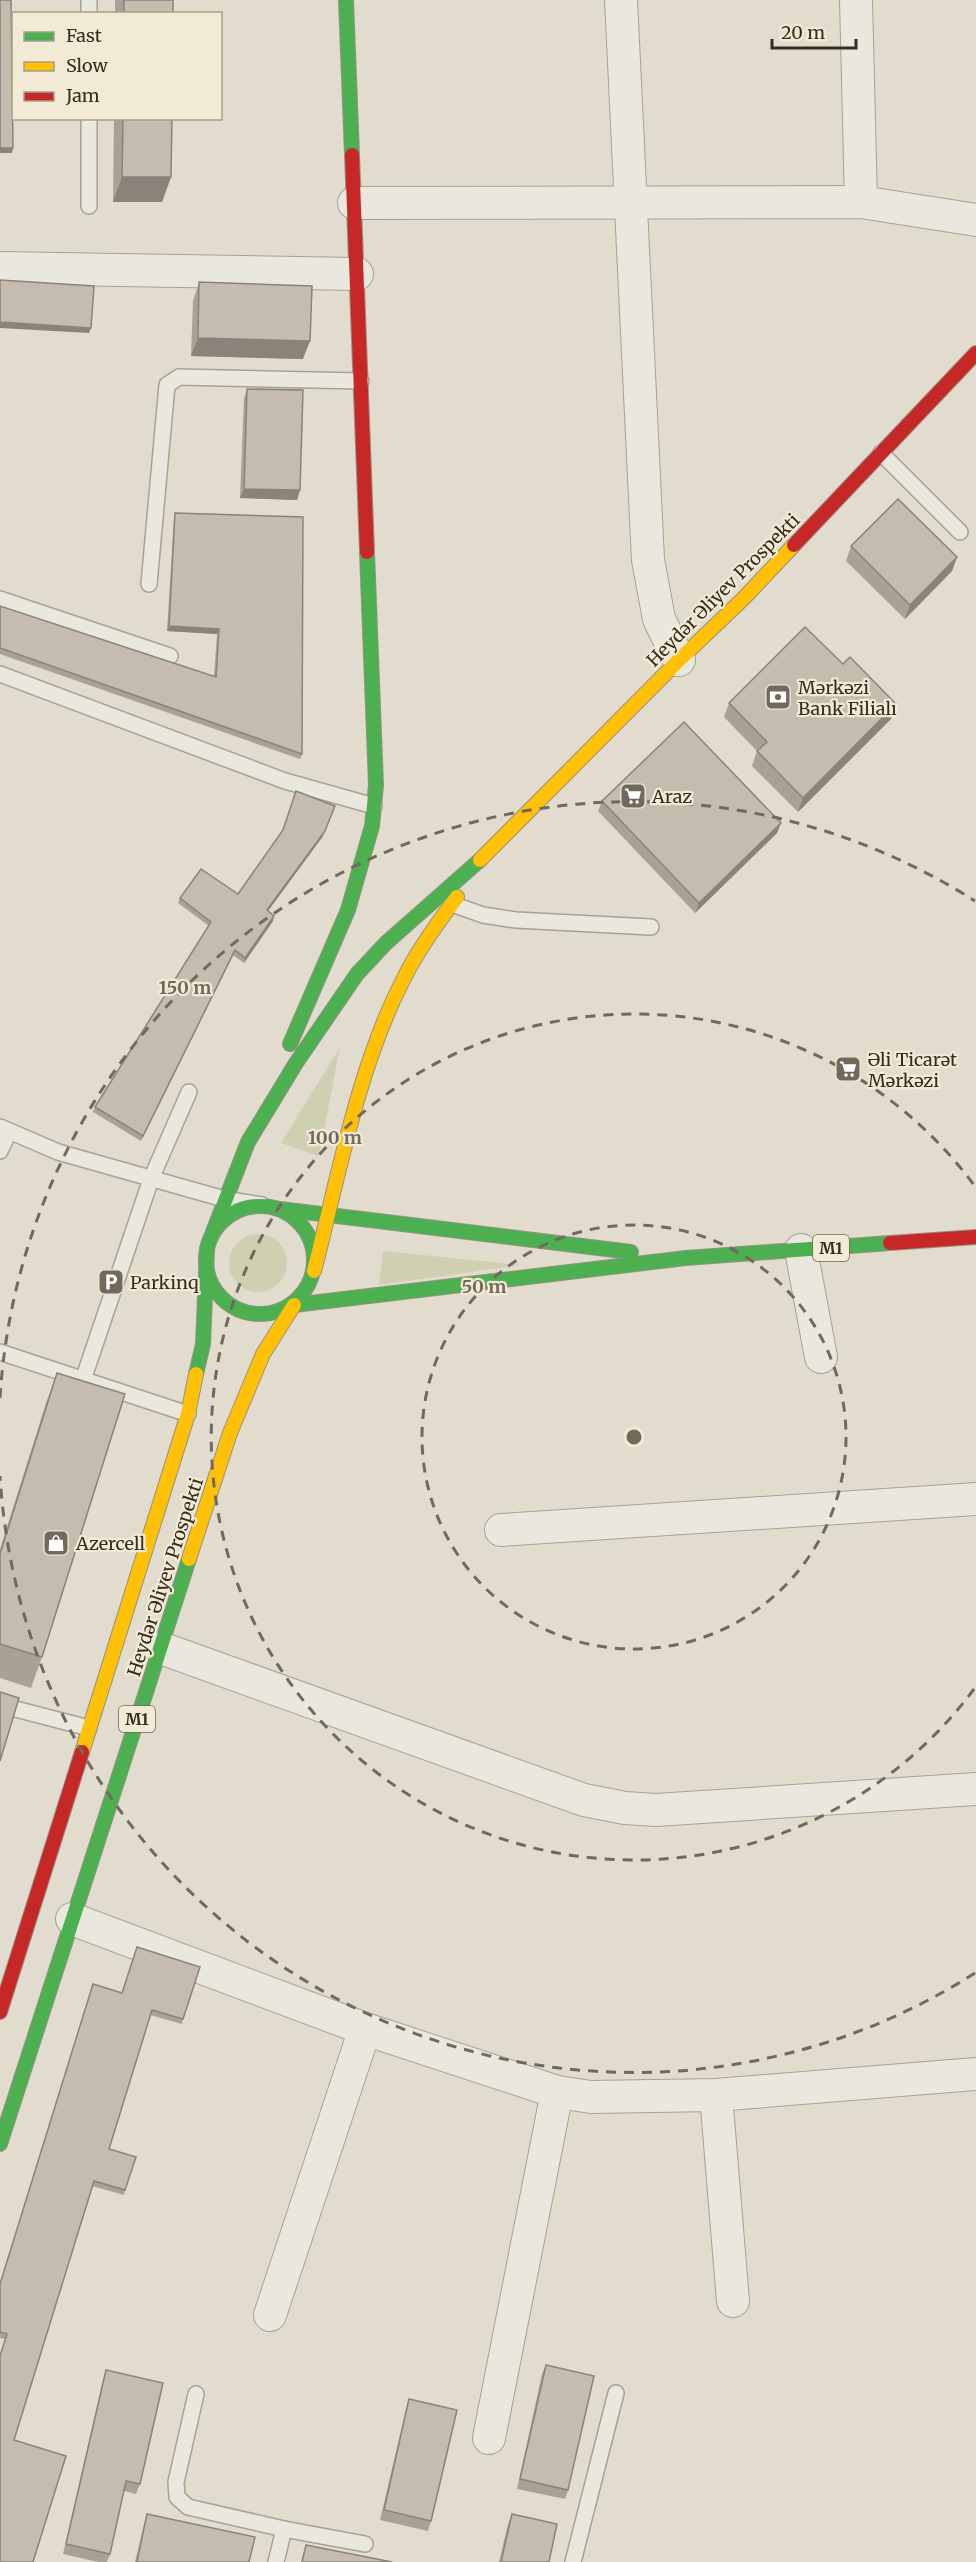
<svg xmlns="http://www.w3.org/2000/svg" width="976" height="2562" font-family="Merriweather,serif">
<rect width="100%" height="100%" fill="#e2dcce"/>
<g fill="#cfd0b1">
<path d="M 340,1047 L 319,1156 L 281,1143 Z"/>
<circle cx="258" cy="1263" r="29"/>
<path d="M 383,1251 L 521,1265 L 379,1285 Z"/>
</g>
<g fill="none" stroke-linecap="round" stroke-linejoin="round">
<g stroke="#a7a196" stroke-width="18">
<g id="lane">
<path d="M 89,0 L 89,14"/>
<path d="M 89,118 L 89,206"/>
<path d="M 881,453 L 960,532"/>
<path d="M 149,584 L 167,385 L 179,377 L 361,381"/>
<path d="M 0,599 L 170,656"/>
<path d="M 0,674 L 285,781 L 374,806"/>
<path d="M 452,904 L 483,915 L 516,920 L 651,927"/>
<path d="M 0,1127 L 58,1152 L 224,1199 L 262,1205"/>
<path d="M 0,1151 L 9,1132"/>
<path d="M 0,1352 L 188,1414"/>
<path d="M 83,1380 L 151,1179 L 189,1092"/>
<path d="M 0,1705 L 89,1728"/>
<path d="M 196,2394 L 176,2482 L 177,2497 L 188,2507 L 284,2529 L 365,2544"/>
<path d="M 276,2562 L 284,2529"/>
<path d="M 573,2562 L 616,2393"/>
</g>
</g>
<g stroke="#a7a196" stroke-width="34">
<g id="street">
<path d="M 621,0 L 648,560 L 659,619 L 679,660"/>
<path d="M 856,0 L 861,202"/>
<path d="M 354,203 L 861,202 L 976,220"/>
<path d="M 0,268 L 357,274"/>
<path d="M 801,1250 L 821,1357"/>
<path d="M 501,1530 L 976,1499"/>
<path d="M 161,1648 L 584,1800 L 625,1808 L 656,1810 L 976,1789"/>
<path d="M 72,1919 L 365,2029 L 557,2092 L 591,2097 L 716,2095 L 976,2074"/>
<path d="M 716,2095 L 733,2301"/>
<path d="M 270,2315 L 365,2029"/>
<path d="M 489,2438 L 557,2092"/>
</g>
</g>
<g stroke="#979186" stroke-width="16">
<g id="fast">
<path d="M 346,0 L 352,155"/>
<path d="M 290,1044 L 348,910 L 372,826 L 376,785 L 367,552"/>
<circle cx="260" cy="1260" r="54"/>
<path d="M 280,1209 L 631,1252"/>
<path d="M 213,1232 L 248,1142 L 296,1063 L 357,974 L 386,943 L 480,860"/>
<path d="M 294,1305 L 686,1258 L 890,1243"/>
<path d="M 196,1374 L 203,1344 L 207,1250"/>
<path d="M 0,2144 L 189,1559"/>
</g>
</g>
<g stroke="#979186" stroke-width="16">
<g id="slow">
<path d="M 480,860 L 679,660 L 743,599 L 794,545"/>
<path d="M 314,1271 C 339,1175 357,1071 402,982 C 417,951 437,924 457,897"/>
<path d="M 189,1559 L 230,1433 L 263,1354 L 294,1305"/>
<path d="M 82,1752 L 188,1414 L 196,1374"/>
</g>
</g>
<g stroke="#979186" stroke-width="16">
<g id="jam">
<path d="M 352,155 L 367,552"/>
<path d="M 794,545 L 976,353"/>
<path d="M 890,1243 L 976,1237"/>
<path d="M 0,2012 L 82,1752"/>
</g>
</g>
<use href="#lane" stroke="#eae7de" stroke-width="15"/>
<use href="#street" stroke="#eae7de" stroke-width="32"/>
<use href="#fast" stroke="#4caf50" stroke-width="14"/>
<use href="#slow" stroke="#ffc107" stroke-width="14"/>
<use href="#jam" stroke="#c62828" stroke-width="14"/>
</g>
<g fill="#a9a196">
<rect x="115" y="0" width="58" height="14"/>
<path d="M 114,118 L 172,118 L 171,177 L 162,202 L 113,202 Z"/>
<path d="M 199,282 L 303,359 L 191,356 L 193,301 Z"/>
<path d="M 247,389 L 300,490 L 297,500 L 240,498 L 244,398 Z"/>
<path d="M 175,513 L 302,754 L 300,759 L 0,654 L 0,606 L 214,676 L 217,634 L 167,631 L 174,518 Z"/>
<path d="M 851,546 L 957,557 L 952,571 L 905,619 L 846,561 Z"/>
<path d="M 843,664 L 896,704 L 891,719 L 798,812 L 752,766 L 757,751 L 724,717 L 729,703 Z"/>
<path d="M 602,801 L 781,823 L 777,833 L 695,913 L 598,811 Z"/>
<path d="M 323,836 L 268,911 L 273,921 L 244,963 L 233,955 L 141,1141 L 93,1112 L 95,1107 L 209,926 L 178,903 L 180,898 L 238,894 Z"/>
<path d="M 57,1373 L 42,1657 L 31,1688 L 0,1678 L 0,1549 L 46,1403 Z"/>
<path d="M 93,1984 L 183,2019 L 182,2024 L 150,2015 L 109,2149 L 125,2190 L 124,2195 L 92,2186 L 14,2440 L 0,2562 L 5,2339 L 0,2338 L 0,2284 Z"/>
<path d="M 546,2365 L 568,2490 L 565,2499 L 517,2489 L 542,2374 Z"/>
<path d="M 106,2370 L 140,2484 L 136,2494 L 124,2491 L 110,2554 L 107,2562 L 98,2562 L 63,2554 L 103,2380 Z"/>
<path d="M 409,2399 L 431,2521 L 428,2531 L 380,2520 L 406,2409 Z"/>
<path d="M 147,2514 L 249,2562 L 135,2562 L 144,2524 Z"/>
<path d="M 512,2514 L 549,2562 L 499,2562 L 508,2524 Z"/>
<path d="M 306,2545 L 392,2562 L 301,2562 Z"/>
</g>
<g fill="#8a837a">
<path d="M 0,148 L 13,148 L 12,153 L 0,153 Z"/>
<path d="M 122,177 L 171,177 L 162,202 L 113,202 Z"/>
<path d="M 0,322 L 91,328 L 89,333 L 0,328 Z"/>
<path d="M 198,338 L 310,341 L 303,359 L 191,356 Z"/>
<path d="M 244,489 L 300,490 L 297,500 L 240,498 Z"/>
<path d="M 957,557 L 952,571 L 905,619 L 910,605 Z"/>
<path d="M 169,626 L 219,629 L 217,634 L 167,631 Z"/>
<path d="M 896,704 L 891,719 L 798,812 L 803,798 Z"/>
<path d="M 335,806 L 323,836 L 265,915 L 267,910 Z"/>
<path d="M 781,823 L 777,833 L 695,913 L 699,903 Z"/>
<path d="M 274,916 L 273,921 L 244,963 L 245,958 Z"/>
<path d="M 235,950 L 233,955 L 141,1141 L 143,1136 Z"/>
</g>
<g fill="#c5bbaf" stroke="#8a837a" stroke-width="1.5">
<path d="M 0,0 L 11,0 L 13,148 L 0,148 Z"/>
<rect x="124" y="0" width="49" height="14"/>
<path d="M 123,118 L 172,118 L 171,177 L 122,177 Z"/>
<path d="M 0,280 L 94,286 L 91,328 L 0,322 Z"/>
<path d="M 199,282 L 312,286 L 310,341 L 198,338 Z"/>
<path d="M 247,389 L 303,390 L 300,490 L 244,489 Z"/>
<path d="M 898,499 L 957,557 L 910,605 L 851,546 Z"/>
<path d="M 175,513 L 303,517 L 302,754 L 0,648 L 0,606 L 216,677 L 219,629 L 169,626 Z"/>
<path d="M 805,627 L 843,664 L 850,657 L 896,704 L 803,798 L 757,751 L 767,742 L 729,703 Z"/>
<path d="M 684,722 L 781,823 L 699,903 L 602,801 Z"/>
<path d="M 296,791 L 335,806 L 325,831 L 267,910 L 274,916 L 245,958 L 235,950 L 143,1136 L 95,1107 L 211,922 L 180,898 L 201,869 L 238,894 L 283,830 Z"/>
<path d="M 57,1373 L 125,1394 L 42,1657 L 0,1644 L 0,1554 Z"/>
<path d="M 0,1692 L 19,1698 L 0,1761 Z"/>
<path d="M 137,1947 L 200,1967 L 183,2019 L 152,2010 L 109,2149 L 136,2157 L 125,2190 L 94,2181 L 14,2440 L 66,2456 L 33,2562 L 0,2562 L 0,2356 L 7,2334 L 0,2332 L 0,2284 L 93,1984 L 122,1993 Z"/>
<path d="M 546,2365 L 594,2376 L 568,2490 L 520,2479 Z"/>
<path d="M 106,2370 L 163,2383 L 140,2484 L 126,2481 L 110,2554 L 66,2544 Z"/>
<path d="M 409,2399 L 457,2410 L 431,2521 L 384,2510 Z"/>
<path d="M 147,2514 L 255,2537 L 249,2562 L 137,2562 Z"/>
<path d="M 512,2514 L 557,2524 L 549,2562 L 501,2562 Z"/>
<path d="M 306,2545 L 392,2562 L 302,2562 Z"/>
</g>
<g fill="none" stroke="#72695d" stroke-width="3" stroke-dasharray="10 8">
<circle cx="634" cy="1437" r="212"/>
<path d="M974 1689A423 423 0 1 1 974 1185"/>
<path d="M975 1973A635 635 0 0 1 0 1476M0 1398A635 635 0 0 1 975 901"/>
</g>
<defs>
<g id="bank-square" transform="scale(1.35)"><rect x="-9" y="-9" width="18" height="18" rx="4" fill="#72695d" stroke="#f2ead4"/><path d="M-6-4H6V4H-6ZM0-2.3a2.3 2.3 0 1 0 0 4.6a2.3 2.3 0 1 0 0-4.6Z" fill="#fff"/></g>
<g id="supermarket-square" transform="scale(1.35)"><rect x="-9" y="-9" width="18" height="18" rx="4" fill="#72695d" stroke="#f2ead4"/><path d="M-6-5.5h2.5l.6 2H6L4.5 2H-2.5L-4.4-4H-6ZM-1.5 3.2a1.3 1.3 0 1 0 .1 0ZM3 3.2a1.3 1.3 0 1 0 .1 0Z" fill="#fff"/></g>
<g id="parking-square" transform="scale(1.35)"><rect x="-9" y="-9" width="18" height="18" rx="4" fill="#72695d" stroke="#f2ead4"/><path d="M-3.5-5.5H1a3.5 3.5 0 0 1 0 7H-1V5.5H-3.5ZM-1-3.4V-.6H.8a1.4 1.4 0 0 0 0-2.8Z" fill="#fff"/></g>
<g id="shop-square" transform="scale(1.35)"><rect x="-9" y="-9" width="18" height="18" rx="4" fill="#72695d" stroke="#f2ead4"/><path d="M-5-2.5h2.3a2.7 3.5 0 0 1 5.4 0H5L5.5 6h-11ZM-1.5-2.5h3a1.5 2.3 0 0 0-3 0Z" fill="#fff"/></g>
</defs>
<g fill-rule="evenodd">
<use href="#bank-square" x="778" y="697"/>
<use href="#supermarket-square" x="633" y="796"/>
<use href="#supermarket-square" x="848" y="1069"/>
<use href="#parking-square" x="111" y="1282"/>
<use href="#shop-square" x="56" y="1543"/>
</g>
<g text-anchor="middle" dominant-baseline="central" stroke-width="4.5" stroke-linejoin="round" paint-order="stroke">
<g fill="#f2ead4" stroke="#6e6456" stroke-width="1.5">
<rect x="813" y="1235" width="36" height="26" rx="4.5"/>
<rect x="119" y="1706" width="36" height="26" rx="4.5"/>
</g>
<g font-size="16" font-weight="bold" fill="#352b20">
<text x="831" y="1248">M1</text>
<text x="137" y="1719">M1</text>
</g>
<g font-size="18" fill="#352b20" stroke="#f2ead4">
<text transform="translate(723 590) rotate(-45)">Heydər Əliyev Prospekti</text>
<text transform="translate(165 1577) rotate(-72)">Heydər Əliyev Prospekti</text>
</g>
<g font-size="18" fill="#352b20" stroke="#f2ead4" text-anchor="start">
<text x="798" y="687">Mərkəzi<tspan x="798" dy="21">Bank Filialı</tspan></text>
<text x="652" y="796">Araz</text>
<text x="868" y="1059">Əli Ticarət<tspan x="868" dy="21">Mərkəzi</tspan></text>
<text x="130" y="1282">Parkinq</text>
<text x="76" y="1543">Azercell</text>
</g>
</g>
<circle cx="634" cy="1437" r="9" fill="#72695d" stroke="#f2ead4" stroke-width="3"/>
<g font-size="18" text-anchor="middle" font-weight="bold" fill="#72695d" stroke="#f2ead4" stroke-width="4.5" stroke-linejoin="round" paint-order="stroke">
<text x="185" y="994">150 m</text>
<text x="335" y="1144">100 m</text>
<text x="484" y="1293">50 m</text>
</g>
<rect x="12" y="12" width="210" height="108" fill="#f2ead4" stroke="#a69e8c" stroke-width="1.5"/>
<rect x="24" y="32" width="30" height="9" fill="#4caf50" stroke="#a69e8c" stroke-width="1.5"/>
<text x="66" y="42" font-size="18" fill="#352b20">Fast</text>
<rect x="24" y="62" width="30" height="9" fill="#ffc107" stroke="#a69e8c" stroke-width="1.5"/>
<text x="66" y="72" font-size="18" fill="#352b20">Slow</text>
<rect x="24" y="92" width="30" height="9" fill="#c62828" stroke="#a69e8c" stroke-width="1.5"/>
<text x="66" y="102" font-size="18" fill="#352b20">Jam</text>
<path d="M772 39v9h84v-9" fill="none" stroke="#352b20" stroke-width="3"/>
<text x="781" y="39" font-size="18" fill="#352b20" stroke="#f2ead4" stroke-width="4.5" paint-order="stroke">20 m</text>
</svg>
